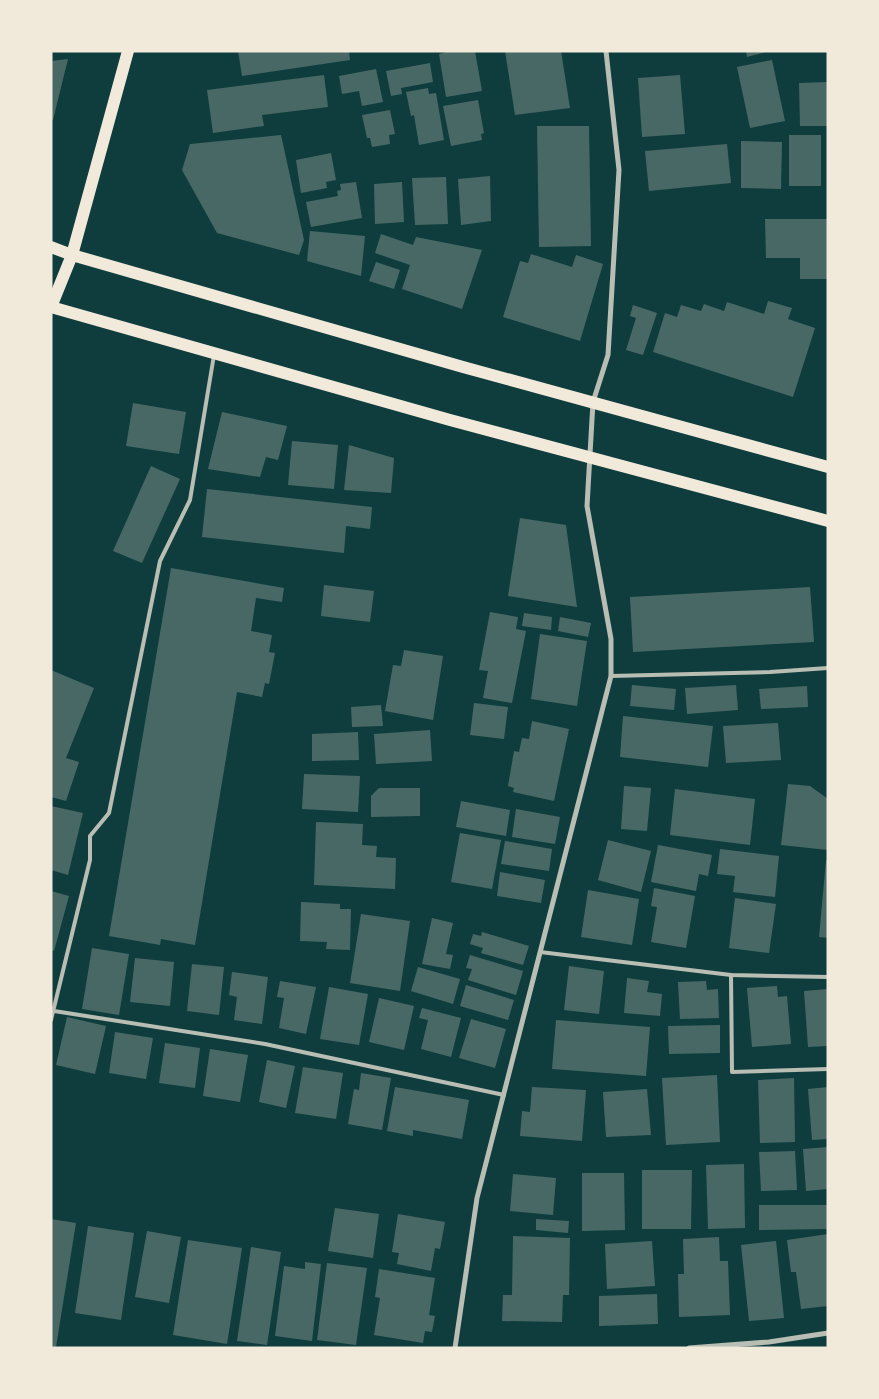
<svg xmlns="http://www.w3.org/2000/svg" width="879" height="1399" font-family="'Space Grotesk',sans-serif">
<rect width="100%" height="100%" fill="#0f3d3e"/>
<g fill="#486865">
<path d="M 238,51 L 349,51 L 350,60 L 242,76 Z"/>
<path d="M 450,51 L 475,51 L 482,91 L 446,97 L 439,54 Z"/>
<path d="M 505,51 L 561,51 L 570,108 L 515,115 Z"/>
<path d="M 746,51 L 766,51 L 766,52 L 747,57 Z"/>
<path d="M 68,59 L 53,120 L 51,119 L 51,61 Z"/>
<path d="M 772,60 L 785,121 L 750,128 L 737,67 Z"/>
<path d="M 430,63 L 433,82 L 401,88 L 402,94 L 391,96 L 386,71 Z"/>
<path d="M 376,69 L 383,102 L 362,106 L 359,91 L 342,94 L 339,76 Z"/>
<path d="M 324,75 L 328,107 L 262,115 L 264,126 L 213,133 L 207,90 Z"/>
<path d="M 680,75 L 685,134 L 642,137 L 638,78 Z"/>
<path d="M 828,82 L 828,126 L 800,126 L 799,83 Z"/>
<path d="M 428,88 L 429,94 L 436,93 L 444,140 L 419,145 L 414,115 L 411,116 L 406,92 Z"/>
<path d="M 478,100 L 484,133 L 481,134 L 482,140 L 451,146 L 443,106 Z"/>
<path d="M 390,110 L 395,134 L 389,135 L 390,144 L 372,147 L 370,138 L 367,138 L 362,115 Z"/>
<path d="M 537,126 L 589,126 L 591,246 L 539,247 Z"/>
<path d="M 281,135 L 304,240 L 299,255 L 217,233 L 182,170 L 190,144 Z"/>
<rect x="789" y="135" width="32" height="51"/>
<path d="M 741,141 L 782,142 L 781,189 L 741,188 Z"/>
<path d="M 727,144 L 731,183 L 649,191 L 645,151 Z"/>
<path d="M 331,153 L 336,180 L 326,182 L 327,188 L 301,193 L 296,160 Z"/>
<path d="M 490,176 L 491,221 L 461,225 L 458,179 Z"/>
<path d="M 446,177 L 448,224 L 415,225 L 412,178 Z"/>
<path d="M 356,182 L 362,218 L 311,227 L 306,202 L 338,196 L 337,191 L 341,190 L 340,184 Z"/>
<path d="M 402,182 L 404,222 L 375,224 L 374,184 Z"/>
<path d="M 765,219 L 828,219 L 828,279 L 800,279 L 800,258 L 766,258 Z"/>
<path d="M 310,231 L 365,236 L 361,276 L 307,261 Z"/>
<path d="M 381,234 L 413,245 L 416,237 L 482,250 L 462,309 L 402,289 L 410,265 L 375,253 Z"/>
<path d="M 531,254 L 572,267 L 576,255 L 603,264 L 580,341 L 503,317 L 520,261 L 528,263 Z"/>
<path d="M 376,262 L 400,270 L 394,289 L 369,281 Z"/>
<path d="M 768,301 L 792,308 L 788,319 L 815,328 L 793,397 L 653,352 L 665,313 L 677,317 L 681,305 L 701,311 L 704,304 L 724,311 L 727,302 L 764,314 Z"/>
<path d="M 633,305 L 657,313 L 643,355 L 626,350 L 636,318 L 630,316 Z"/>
<path d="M 133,403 L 186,412 L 179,454 L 126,446 Z"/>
<path d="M 222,412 L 287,426 L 278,460 L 266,457 L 260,477 L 208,469 Z"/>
<path d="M 292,441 L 338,445 L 334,489 L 288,485 Z"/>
<path d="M 349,445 L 394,458 L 391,493 L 344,490 Z"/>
<path d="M 151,466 L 180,479 L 142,563 L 113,551 Z"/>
<path d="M 207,489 L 372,507 L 370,529 L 346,526 L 344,553 L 202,537 Z"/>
<path d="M 520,518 L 566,525 L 577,607 L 508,596 Z"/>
<path d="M 171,568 L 284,588 L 282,602 L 256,598 L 251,631 L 272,635 L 269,652 L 275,653 L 269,684 L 265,683 L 262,697 L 237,692 L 195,945 L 161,939 L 160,945 L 109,936 Z"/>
<path d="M 324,585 L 374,591 L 370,622 L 321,616 Z"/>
<path d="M 810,587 L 814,642 L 633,652 L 630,597 Z"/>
<path d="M 490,612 L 518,617 L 516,629 L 526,631 L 512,703 L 483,698 L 488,671 L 479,670 Z"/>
<path d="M 524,613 L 552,617 L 551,630 L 522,626 Z"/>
<path d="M 560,617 L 591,623 L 588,637 L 558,631 Z"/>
<path d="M 540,634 L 587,641 L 577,706 L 531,699 Z"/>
<path d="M 404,650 L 443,656 L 433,720 L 385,711 L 393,665 L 401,666 Z"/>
<path d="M 51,670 L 94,688 L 66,758 L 79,762 L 66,801 L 51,797 Z"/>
<path d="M 632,685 L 676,689 L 674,710 L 630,706 Z"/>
<path d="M 736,685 L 738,710 L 687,714 L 685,688 Z"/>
<path d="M 807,686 L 808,707 L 761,709 L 759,689 Z"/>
<path d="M 474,703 L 508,707 L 504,739 L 470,735 Z"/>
<path d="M 381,705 L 383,726 L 352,727 L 351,707 Z"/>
<path d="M 623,716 L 713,726 L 708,767 L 620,757 Z"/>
<path d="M 532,721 L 569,729 L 554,801 L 513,792 L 514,788 L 508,786 L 514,751 L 519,752 L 522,738 L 529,739 Z"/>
<path d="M 778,723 L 781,760 L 726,763 L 723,726 Z"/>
<path d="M 430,730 L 432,761 L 376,764 L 374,734 Z"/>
<path d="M 358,732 L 359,760 L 312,761 L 312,734 Z"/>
<path d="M 304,774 L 360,776 L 358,812 L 302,809 Z"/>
<path d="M 788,784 L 810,786 L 828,799 L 828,850 L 781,845 Z"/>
<path d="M 624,786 L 651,788 L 647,831 L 621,829 Z"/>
<path d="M 379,788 L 420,788 L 420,816 L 371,817 L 371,796 Z"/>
<path d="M 675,789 L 755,799 L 750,845 L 670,835 Z"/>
<path d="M 461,801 L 510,810 L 506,836 L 456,827 Z"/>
<path d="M 51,806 L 83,813 L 68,875 L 51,870 Z"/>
<path d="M 516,809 L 560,817 L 555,844 L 512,837 Z"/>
<path d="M 316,822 L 363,824 L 362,845 L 377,846 L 376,857 L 396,858 L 395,889 L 314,885 Z"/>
<path d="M 460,833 L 501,840 L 492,889 L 451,882 Z"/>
<path d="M 608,840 L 651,851 L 641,892 L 598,880 Z"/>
<path d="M 505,841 L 552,849 L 549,871 L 501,864 Z"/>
<path d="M 658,845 L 712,855 L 708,876 L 699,874 L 696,891 L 651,882 Z"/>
<path d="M 720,849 L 779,856 L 775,897 L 733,892 L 735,876 L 717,874 Z"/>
<path d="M 826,860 L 828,860 L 828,938 L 819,937 Z"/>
<path d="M 500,872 L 545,880 L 541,903 L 497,896 Z"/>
<path d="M 654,888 L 695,896 L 686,948 L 651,942 L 657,907 L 651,906 Z"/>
<path d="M 588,890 L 639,899 L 632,945 L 581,937 Z"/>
<path d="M 51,891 L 69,896 L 54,951 L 51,950 Z"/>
<path d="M 735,898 L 776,904 L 769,953 L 729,948 Z"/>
<path d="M 301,902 L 340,904 L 340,909 L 351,909 L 350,950 L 326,949 L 327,942 L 300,941 Z"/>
<path d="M 361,914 L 410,921 L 400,991 L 350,983 Z"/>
<path d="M 432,918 L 453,923 L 446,954 L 453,955 L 450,969 L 422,964 Z"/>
<path d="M 482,932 L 529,946 L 523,965 L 481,953 L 483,948 L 470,944 L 473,934 L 481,936 Z"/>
<path d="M 92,948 L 129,954 L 119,1015 L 82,1009 Z"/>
<path d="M 470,955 L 523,971 L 516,995 L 468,980 L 472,969 L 466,968 Z"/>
<path d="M 135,958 L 174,962 L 170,1006 L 130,1002 Z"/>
<path d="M 192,964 L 224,967 L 219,1015 L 187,1011 Z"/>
<path d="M 569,966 L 604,971 L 599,1014 L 564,1010 Z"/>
<path d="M 418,967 L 460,979 L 453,1004 L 411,991 Z"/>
<path d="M 232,972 L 268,977 L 262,1024 L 234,1020 L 237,997 L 229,995 Z"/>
<path d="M 627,978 L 649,981 L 647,992 L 662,994 L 660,1016 L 624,1013 Z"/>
<path d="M 280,981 L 316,987 L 306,1034 L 279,1028 L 284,998 L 277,997 Z"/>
<path d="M 706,981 L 707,990 L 718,989 L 719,1018 L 680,1019 L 678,982 Z"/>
<path d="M 466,985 L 514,1000 L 508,1020 L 460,1006 Z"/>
<path d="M 777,986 L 778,997 L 787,996 L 791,1044 L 752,1047 L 747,988 Z"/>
<path d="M 329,987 L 368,994 L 359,1045 L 320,1039 Z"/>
<path d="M 828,989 L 828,1046 L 808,1047 L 804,991 Z"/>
<path d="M 379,998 L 414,1006 L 404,1050 L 369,1042 Z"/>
<path d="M 422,1008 L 461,1018 L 451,1057 L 421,1049 L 428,1020 L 419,1018 Z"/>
<path d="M 67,1017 L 106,1026 L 95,1074 L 56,1065 Z"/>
<path d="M 471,1019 L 506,1029 L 495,1068 L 459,1058 Z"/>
<path d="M 556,1020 L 650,1027 L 646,1076 L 552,1069 Z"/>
<path d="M 720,1025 L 720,1053 L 669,1054 L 668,1026 Z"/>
<path d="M 115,1032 L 153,1038 L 146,1079 L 109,1073 Z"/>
<path d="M 165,1043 L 200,1048 L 195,1088 L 159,1083 Z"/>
<path d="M 210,1049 L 248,1055 L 240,1102 L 203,1096 Z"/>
<path d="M 267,1060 L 295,1066 L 286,1108 L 259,1102 Z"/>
<path d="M 303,1067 L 343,1073 L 336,1119 L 295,1113 Z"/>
<path d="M 361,1073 L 391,1078 L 382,1130 L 348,1124 L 354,1089 L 359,1090 Z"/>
<path d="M 717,1075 L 720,1142 L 666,1145 L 662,1078 Z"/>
<path d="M 794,1078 L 795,1142 L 760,1143 L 758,1080 Z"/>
<path d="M 395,1087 L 469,1100 L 462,1139 L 413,1130 L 413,1136 L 387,1131 Z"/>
<path d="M 532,1087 L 586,1090 L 582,1141 L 520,1136 L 522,1111 L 530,1112 Z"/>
<path d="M 828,1087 L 828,1139 L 812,1140 L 808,1089 Z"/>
<path d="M 647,1089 L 651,1135 L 606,1137 L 603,1092 Z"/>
<path d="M 828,1147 L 828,1189 L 806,1191 L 803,1149 Z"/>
<path d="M 795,1151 L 797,1190 L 761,1191 L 759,1152 Z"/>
<path d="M 744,1164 L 745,1228 L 708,1229 L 706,1165 Z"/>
<path d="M 642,1170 L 692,1170 L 691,1229 L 642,1229 Z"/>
<path d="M 582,1173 L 624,1173 L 625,1230 L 582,1231 Z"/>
<path d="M 513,1174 L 556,1178 L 553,1215 L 510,1211 Z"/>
<path d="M 759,1205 L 828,1205 L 828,1229 L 759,1230 Z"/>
<path d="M 335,1208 L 379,1214 L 373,1258 L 328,1251 Z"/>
<path d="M 398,1214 L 445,1222 L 440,1249 L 435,1248 L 431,1271 L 397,1264 L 399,1253 L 392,1252 Z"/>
<path d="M 51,1219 L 76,1223 L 56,1347 L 51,1347 Z"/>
<path d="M 536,1219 L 569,1221 L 568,1233 L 536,1230 Z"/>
<path d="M 88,1226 L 134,1233 L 121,1320 L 75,1313 Z"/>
<path d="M 147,1231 L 181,1237 L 169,1303 L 135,1297 Z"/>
<path d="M 828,1234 L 828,1306 L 801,1309 L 796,1272 L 791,1272 L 787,1240 Z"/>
<path d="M 513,1236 L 570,1238 L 569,1295 L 563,1295 L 562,1322 L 502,1321 L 503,1295 L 512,1295 Z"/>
<path d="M 719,1237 L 720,1261 L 728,1261 L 730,1315 L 679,1317 L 678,1274 L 684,1274 L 683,1239 Z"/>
<path d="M 188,1240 L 242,1248 L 227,1344 L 173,1335 Z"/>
<path d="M 652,1241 L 655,1286 L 607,1289 L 605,1244 Z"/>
<path d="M 776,1241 L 784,1318 L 749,1321 L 741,1245 Z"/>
<path d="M 251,1247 L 281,1252 L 267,1345 L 237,1341 Z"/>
<path d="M 305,1262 L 321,1264 L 312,1341 L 275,1336 L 284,1266 L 305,1269 Z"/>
<path d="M 327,1263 L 367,1268 L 356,1345 L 317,1340 Z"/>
<path d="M 379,1269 L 435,1278 L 429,1315 L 435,1316 L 432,1332 L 425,1331 L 423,1343 L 374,1335 L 380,1298 L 375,1297 Z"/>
<path d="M 657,1294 L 658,1324 L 599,1326 L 599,1296 Z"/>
</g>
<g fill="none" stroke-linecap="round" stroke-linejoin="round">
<g stroke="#b8beb3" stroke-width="4">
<path d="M 611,676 L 770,672 L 828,668"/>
<path d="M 540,952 L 731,975 L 828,977"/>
<path d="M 731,975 L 732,1072 L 828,1069"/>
<path d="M 54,1011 L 265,1044 L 504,1095"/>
<path d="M 51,1020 L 90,860 L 90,836 L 109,813 L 160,561 L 190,500 L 214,355"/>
</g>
<g stroke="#b8beb3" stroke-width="5">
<path d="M 455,1348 L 477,1198 L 611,676 L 611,639 L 587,506 L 593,402 L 608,355 L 619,170 L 606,51"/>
<path d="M 689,1348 L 769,1342 L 828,1333"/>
</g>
<g stroke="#f1e9da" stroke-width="12">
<path d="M 51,247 L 72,255 L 463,367 L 828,467"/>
<path d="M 51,307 L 450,420 L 828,521"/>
<path d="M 51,307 L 72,255 L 128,51"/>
</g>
</g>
<rect width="879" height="1399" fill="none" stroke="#f1e9da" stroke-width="105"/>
</svg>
